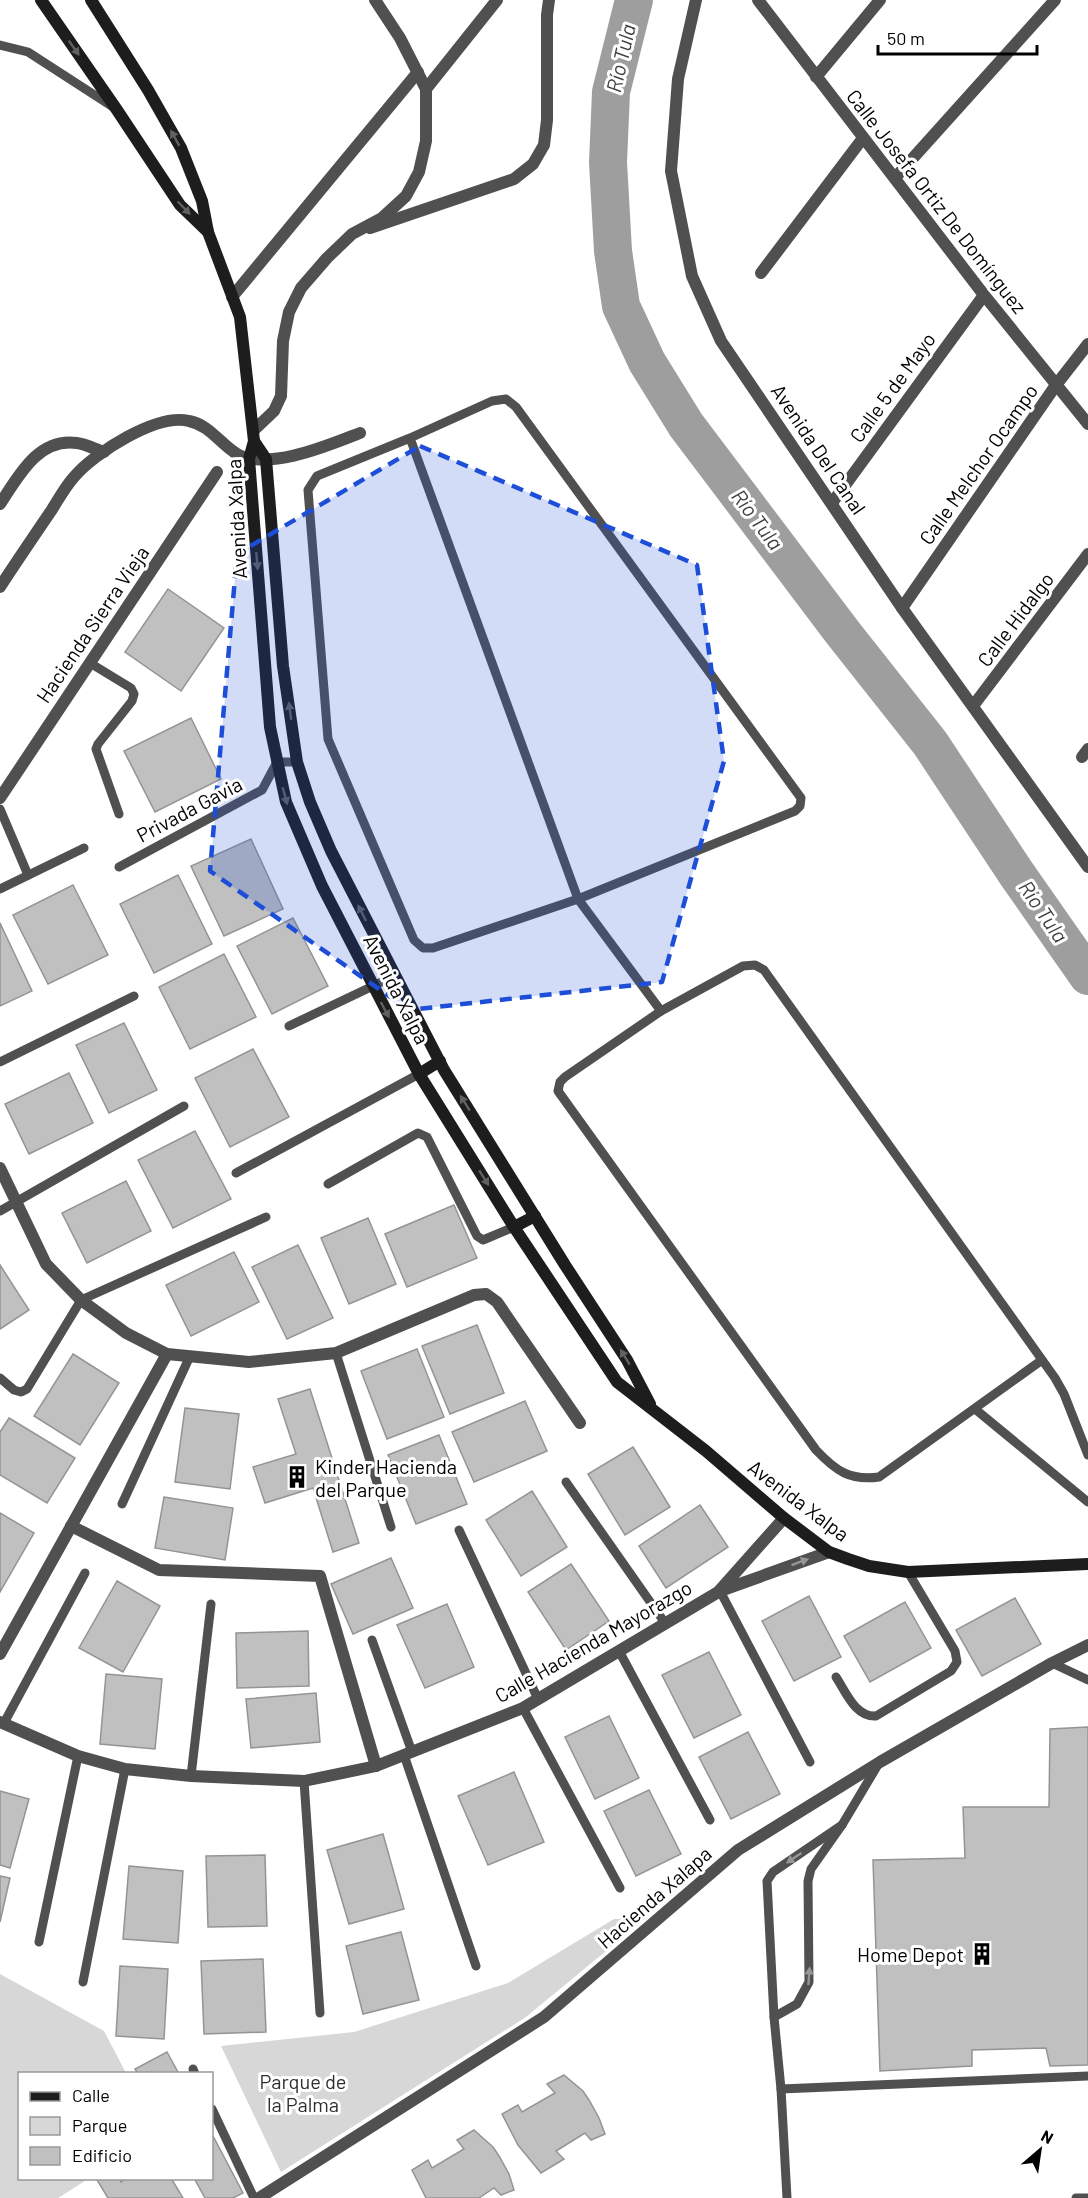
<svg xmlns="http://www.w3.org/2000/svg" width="1088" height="2198" font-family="Barlow,sans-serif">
<rect width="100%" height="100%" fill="#fff"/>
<g fill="#d7d7d7">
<path d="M 646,1918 L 526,2017 L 281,2172 L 221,2046 L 354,2032 L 508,1983 L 614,1919 Z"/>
<path d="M 0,1974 L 104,2031 L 126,2073 L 20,2074 L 20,2178 L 88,2179 L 58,2198 L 0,2198 Z"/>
</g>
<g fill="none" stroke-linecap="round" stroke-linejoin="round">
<path stroke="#9e9e9e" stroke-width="38" d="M 634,0 L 611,92 L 608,162 L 613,251 L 621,306 L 647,362 L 686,425 L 843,633 L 930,743 L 1016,873 L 1088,976"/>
</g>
<g fill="#c0c0c0" stroke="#949494" stroke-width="1.5">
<path d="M 168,589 L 224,628 L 181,691 L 125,652 Z"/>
<path d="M 191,718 L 221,779 L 155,812 L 124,751 Z"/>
<path d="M 251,839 L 283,909 L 224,936 L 191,866 Z"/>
<path d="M 178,875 L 212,944 L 154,973 L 120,904 Z"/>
<path d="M 73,885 L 108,955 L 48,984 L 13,915 Z"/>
<path d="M 293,918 L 328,986 L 272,1014 L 237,946 Z"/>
<path d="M 0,923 L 32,991 L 0,1006 Z"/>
<path d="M 224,954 L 256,1017 L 190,1049 L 159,987 Z"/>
<path d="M 124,1023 L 157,1090 L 109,1113 L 76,1045 Z"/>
<path d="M 253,1049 L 289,1117 L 230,1147 L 195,1078 Z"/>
<path d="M 69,1073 L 93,1123 L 29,1154 L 5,1104 Z"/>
<path d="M 195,1131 L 231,1199 L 173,1228 L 138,1160 Z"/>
<path d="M 126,1181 L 151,1231 L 87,1263 L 62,1213 Z"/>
<path d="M 454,1205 L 477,1258 L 407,1287 L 385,1234 Z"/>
<path d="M 368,1218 L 396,1284 L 349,1304 L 321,1238 Z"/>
<path d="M 298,1245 L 333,1318 L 287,1339 L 252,1267 Z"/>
<path d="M 234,1252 L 259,1302 L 191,1336 L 166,1285 Z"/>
<path d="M 0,1265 L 29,1310 L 0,1329 Z"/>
<path d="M 477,1325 L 504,1393 L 450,1414 L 422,1346 Z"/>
<path d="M 417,1349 L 444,1417 L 387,1439 L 361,1371 Z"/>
<path d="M 73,1354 L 119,1383 L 80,1445 L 34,1416 Z"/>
<path d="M 310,1389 L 359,1543 L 333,1552 L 313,1488 L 265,1503 L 253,1467 L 296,1454 L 278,1399 Z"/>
<path d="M 525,1401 L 547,1451 L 474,1482 L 452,1432 Z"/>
<path d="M 185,1408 L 239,1414 L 230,1489 L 175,1482 Z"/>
<path d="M 9,1418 L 75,1458 L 47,1503 L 0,1475 L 0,1432 Z"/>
<path d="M 439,1435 L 467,1504 L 416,1524 L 388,1455 Z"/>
<path d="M 633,1447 L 670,1507 L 625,1535 L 588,1474 Z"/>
<path d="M 532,1491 L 567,1547 L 521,1576 L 486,1520 Z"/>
<path d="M 164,1497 L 233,1508 L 225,1560 L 155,1548 Z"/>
<path d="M 700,1505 L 728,1547 L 666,1588 L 639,1546 Z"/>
<path d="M 0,1513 L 34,1533 L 0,1592 Z"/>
<path d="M 391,1558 L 413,1608 L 353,1634 L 331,1584 Z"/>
<path d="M 571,1564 L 609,1621 L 566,1650 L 528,1592 Z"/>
<path d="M 117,1581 L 160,1606 L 123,1672 L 79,1648 Z"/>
<path d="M 809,1596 L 841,1657 L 794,1681 L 762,1621 Z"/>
<path d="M 1015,1598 L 1041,1644 L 982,1676 L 956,1630 Z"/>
<path d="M 905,1602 L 931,1648 L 870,1682 L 844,1636 Z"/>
<path d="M 447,1604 L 474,1667 L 425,1688 L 397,1625 Z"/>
<path d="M 308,1631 L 309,1686 L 237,1688 L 236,1633 Z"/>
<path d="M 709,1652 L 741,1715 L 694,1738 L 662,1675 Z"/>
<path d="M 106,1674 L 162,1679 L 155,1749 L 100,1744 Z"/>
<path d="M 316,1693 L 320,1742 L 251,1748 L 246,1699 Z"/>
<path d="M 609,1716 L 639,1778 L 595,1799 L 565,1737 Z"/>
<path d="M 1088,1727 L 1088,2065 L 1050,2066 L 1046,2048 L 972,2050 L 972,2066 L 880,2071 L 873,1860 L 965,1858 L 963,1807 L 1049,1807 L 1050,1729 Z"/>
<path d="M 748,1732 L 780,1794 L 731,1819 L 699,1757 Z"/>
<path d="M 514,1772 L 544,1842 L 488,1865 L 458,1796 Z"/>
<path d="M 649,1790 L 681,1854 L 636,1876 L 604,1811 Z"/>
<path d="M 0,1791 L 29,1799 L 10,1868 L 0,1865 Z"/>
<path d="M 383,1834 L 404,1909 L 349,1924 L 327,1850 Z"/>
<path d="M 265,1855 L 267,1926 L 208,1927 L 206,1856 Z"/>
<path d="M 129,1866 L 183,1871 L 178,1943 L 123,1939 Z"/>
<path d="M 0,1876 L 10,1878 L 0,1922 Z"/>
<path d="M 401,1932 L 419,2000 L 363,2014 L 346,1946 Z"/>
<path d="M 263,1959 L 266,2032 L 204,2034 L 201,1961 Z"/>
<path d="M 120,1966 L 168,1969 L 164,2039 L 116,2036 Z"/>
<path d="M 167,2052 L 179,2074 L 138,2074 L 135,2069 Z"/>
<path d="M 564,2075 L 583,2091 L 589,2100 L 599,2118 L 605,2134 L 591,2140 L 585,2133 L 556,2151 L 564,2159 L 541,2173 L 518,2145 L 502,2114 L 518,2105 L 522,2112 L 555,2093 L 547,2084 Z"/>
<path d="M 474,2130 L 493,2147 L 499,2156 L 509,2174 L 514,2190 L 501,2195 L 494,2188 L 479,2198 L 426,2198 L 412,2170 L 428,2160 L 432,2168 L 464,2149 L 457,2140 Z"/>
<path d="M 212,2134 L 243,2193 L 233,2198 L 205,2198 L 194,2178 L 212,2178 Z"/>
<path d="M 100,2178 L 119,2178 L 121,2182 L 126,2178 L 171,2178 L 183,2198 L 108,2198 L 97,2180 Z"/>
</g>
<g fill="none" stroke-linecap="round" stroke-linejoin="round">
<g stroke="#505050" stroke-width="9">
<path d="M 0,45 L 28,52 L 113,107"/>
<path d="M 410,438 L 317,476 L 308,490 L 328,739 L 414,940 L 423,948 L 433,948 L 578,899 L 795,811 L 800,806 L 801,798 L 516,407 L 506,399 L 492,401 L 410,438 L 578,899 L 661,1011 L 743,966 L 755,965 L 764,970 L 1055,1378 L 1064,1394 L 1088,1455"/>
<path d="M 90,663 L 131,688 L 134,694 L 132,701 L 98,744 L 96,749 L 119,814"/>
<path d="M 0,809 L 28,875"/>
<path d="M 119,867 L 262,790 L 277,762 L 297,762"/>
<path d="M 0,889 L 84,848"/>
<path d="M 661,1011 L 565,1077 L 560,1082 L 558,1091 L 816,1450 C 836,1471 850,1481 879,1477 L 1042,1360"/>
<path d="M 289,1026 L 394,976"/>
<path d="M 0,1062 L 134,996"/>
<path d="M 236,1173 L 419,1074"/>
<path d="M 328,1184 L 418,1133 L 427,1137 L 477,1236 L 483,1240 L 514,1227"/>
<path d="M 0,1211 L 184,1106"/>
<path d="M 336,1353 L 391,1527"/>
<path d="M 0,1378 L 14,1390 L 21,1392 L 27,1389 L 81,1300 L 266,1217"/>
<path d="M 975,1409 L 1088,1502"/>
<path d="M 566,1482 L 665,1623"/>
<path d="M 122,1504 L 190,1356"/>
<path d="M 459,1530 L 538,1699"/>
<path d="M 720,1591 L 810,1762"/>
<path d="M 372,1640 L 412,1752"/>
<path d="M 619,1651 L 710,1820"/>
<path d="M 1052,1663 L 1088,1680"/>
<path d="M 836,1677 C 846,1692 855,1717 876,1716 L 951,1671 L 957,1662 L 955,1651 L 908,1572"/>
<path d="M 523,1708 L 620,1888"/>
<path d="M 4,1723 L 85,1573"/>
<path d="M 404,1755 L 476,1966"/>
<path d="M 191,1776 L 211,1604"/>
<path d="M 304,1781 L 320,2013"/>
<path d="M 39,1942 L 78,1756"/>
<path d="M 83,1982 L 125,1769"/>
<path d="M 774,2017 L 797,2004 L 809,1982 L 808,1881 L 811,1869 L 842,1825 L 879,1763"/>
<path d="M 193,2069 L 195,2074"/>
<path d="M 781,2089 L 1088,2076"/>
<path d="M 212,2109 L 254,2198"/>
<path d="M 787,2198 L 781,2089 L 774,2017 L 767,1881 L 773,1872 L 842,1825"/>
<path d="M 1076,2198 L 1088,2198"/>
</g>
<g stroke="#505050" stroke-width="12">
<path d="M 71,1526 L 159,1570 L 320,1576 L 376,1766"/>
<path d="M 0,1654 L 167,1354"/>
</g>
<g stroke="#505050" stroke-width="12">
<path d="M 696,0 L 678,79 L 671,171 L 692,276 L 721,341 L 902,608 L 1088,867"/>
<path d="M 758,0 L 984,295 L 1088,424"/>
<path d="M 816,77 L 880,0"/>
<path d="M 426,89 L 497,0"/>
<path d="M 895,178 L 1055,0"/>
<path d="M 370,228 L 514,179 L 533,164 L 544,145 L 547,120 L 547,15 L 549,0"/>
<path d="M 761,273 L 863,138"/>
<path d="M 232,297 L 418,72"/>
<path d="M 832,503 L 984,295"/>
<path d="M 0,504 C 18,477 38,437 77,443 C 85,444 95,449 104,452"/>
<path d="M 0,587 C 17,561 34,536 51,511 C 58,500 65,487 74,477 C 94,453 157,413 189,421 C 210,425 220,444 237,454 C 269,471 329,445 360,433"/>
<path d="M 902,608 L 1056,385 L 1088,344"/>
<path d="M 973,706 L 1088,554"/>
<path d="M 1082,757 L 1088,749"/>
<path d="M 0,798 L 217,472"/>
<path d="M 0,1168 L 46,1264 L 81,1300 L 126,1333 L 167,1354 L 249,1362 L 336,1353 L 474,1295 L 486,1294 L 497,1302 L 580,1423"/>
<path d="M 720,1590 L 784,1518"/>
<path d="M 0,1722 L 78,1756 L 125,1769 L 191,1776 L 304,1781 L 376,1766 L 523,1708 L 720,1591 L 829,1552"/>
</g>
<g stroke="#505050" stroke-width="12">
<path d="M 253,431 L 274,411 L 281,396 L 283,341 L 289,312 L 301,288 L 327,258 L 352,234 L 382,218 L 406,196 L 419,172 L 426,141 L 426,89 L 400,38 L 375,0"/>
<path d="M 259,2198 L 544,2017 L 738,1850 L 880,1762 L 1052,1663 L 1088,1645"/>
</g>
<g stroke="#1d1d1d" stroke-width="12">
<path d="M 41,0 L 117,110 L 180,205 L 208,232"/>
<path d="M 91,0 L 148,90 L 181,148 L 202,201 L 208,232 L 240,317 L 254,441 L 249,459 L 270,727 L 286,802 L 322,886 L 419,1074 L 514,1227 L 617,1382 L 706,1451 L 784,1518 L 829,1552 L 848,1559 L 869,1566 L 908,1572 L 1088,1564"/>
<path d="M 254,441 L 266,459 L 283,666 L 297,762 L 310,802 L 331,851 L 444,1070 L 565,1265 L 627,1360 L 650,1404"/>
<path d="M 419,1074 L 440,1061"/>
<path d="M 514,1227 L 535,1216"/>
</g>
</g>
<defs><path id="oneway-solid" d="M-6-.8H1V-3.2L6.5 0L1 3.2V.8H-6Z" transform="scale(1.5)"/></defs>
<g fill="#616161">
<use href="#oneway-solid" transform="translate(74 48) rotate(55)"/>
<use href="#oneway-solid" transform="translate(175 138) rotate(-119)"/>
<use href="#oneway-solid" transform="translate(184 208) rotate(46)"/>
<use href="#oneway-solid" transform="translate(257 561) rotate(85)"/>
<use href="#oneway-solid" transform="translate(290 711) rotate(-98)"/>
<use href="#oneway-solid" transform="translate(285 796) rotate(75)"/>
<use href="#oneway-solid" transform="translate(362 913) rotate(-117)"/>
<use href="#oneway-solid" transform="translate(385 1010) rotate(62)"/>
<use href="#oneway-solid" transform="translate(465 1103) rotate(-122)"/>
<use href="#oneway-solid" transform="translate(484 1178) rotate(58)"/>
<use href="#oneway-solid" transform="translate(625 1357) rotate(-121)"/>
</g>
<g fill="#969696">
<use href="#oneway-solid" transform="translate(800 1562) rotate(-20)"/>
<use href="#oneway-solid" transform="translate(794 1858) rotate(146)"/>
<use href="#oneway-solid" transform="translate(809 1976) rotate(-86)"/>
</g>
<path fill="#1d4ed8" fill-opacity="0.2" stroke="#1d4ed8" stroke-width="4.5" stroke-dasharray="12 8" stroke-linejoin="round" d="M 420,446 L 697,565 L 724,761 L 662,982 L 409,1010 L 210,871 L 237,554 Z"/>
<defs>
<g id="building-bare" transform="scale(1.8)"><path d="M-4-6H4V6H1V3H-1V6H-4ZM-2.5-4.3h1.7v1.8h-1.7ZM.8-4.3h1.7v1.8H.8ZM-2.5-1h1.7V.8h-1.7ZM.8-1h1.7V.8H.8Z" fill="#000" stroke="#fff" stroke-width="2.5" paint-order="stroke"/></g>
</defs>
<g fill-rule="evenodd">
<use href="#building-bare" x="297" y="1477"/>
<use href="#building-bare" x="982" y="1954"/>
</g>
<g text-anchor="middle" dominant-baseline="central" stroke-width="6" stroke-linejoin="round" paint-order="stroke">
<g font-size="20" fill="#000" stroke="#fff">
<text transform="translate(937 201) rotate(52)">Calle Josefa Ortiz De Domínguez</text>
<text transform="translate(892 387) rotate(-54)">Calle 5 de Mayo</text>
<text transform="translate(819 449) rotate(56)">Avenida Del Canal</text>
<text transform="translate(978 464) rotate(-55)">Calle Melchor Ocampo</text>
<text transform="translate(236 519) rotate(-93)">Avenida Xalpa</text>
<text transform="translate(1015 619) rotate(-53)">Calle Hidalgo</text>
<text transform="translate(92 624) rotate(-56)">Hacienda Sierra Vieja</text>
<text transform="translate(189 809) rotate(-28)">Privada Gavia</text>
<text transform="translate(397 989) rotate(63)">Avenida Xalpa</text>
<text transform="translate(799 1500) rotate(37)">Avenida Xalpa</text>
<text transform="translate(593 1641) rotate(-30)">Calle Hacienda Mayorazgo</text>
<text transform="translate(654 1897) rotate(-41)">Hacienda Xalapa</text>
</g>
<g font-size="20" fill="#000" stroke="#fff" text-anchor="start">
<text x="315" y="1466">Kinder Hacienda<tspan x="315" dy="23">del Parque</tspan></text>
<text x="964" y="1954" text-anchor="end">Home Depot</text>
</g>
<g font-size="20" fill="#2e2e2e" stroke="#fff">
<text x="303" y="2081">Parque de<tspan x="303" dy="23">la Palma</tspan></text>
</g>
<g font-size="21" font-style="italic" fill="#3f3f3f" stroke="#fff">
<text transform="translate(620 58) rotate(-77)">Río Tula</text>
<text transform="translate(758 519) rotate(53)">Río Tula</text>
<text transform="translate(1044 911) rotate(56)">Río Tula</text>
</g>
</g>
<rect x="18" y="2072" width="195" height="108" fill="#ffffff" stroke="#999999" stroke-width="1.5"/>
<rect x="30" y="2092" width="30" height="9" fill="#1d1d1d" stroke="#999999" stroke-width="1.5"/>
<text x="72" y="2102" font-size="18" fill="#000000">Calle</text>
<rect x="30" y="2117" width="30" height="18" fill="#d7d7d7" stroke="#999999" stroke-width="1.5"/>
<text x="72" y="2132" font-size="18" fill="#000000">Parque</text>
<rect x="30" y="2147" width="30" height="18" fill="#c0c0c0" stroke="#999999" stroke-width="1.5"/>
<text x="72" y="2162" font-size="18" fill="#000000">Edificio</text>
<g transform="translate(1040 2150) rotate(29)" stroke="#ffffff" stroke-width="4.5" paint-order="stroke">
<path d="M0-4.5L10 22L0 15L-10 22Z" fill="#000000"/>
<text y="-9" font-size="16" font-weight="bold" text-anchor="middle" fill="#000000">N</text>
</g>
<path d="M878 45v9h159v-9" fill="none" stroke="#000000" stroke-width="3"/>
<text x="887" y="45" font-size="18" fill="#000000" stroke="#ffffff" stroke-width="4.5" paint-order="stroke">50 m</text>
</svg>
